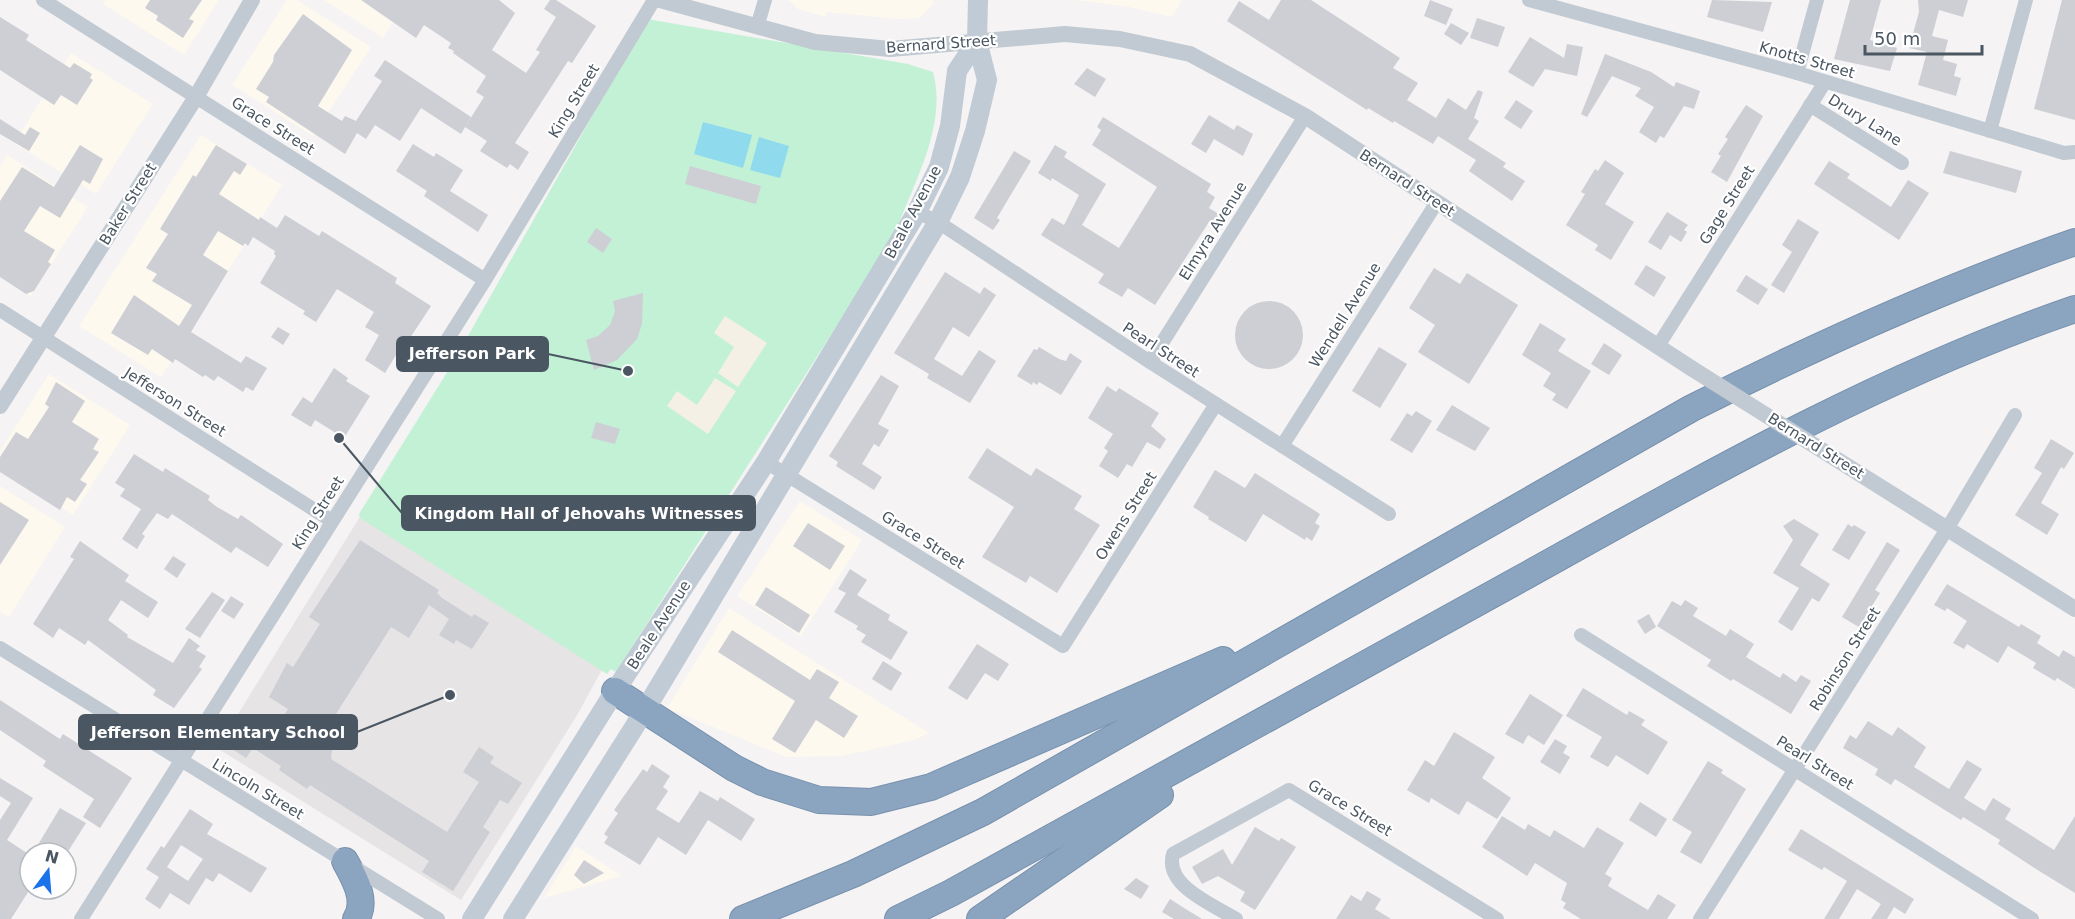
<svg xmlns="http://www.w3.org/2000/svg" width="2075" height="919" font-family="'DejaVu Sans',sans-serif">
<rect width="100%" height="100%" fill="#f5f3f3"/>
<g fill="#fdf9ef">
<polygon points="105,0 219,0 184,55 103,4"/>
<polygon points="287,0 297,0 371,47 313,136 232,85"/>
<polygon points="324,0 407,0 383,38"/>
<polygon points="788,0 933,0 934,3 920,18 897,19 827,12 825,17 798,9"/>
<polygon points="1076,0 1182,0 1172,17 1129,7"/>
<polygon points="71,53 153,104 96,194 14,143"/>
<polygon points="201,135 282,185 161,377 79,326"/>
<polygon points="7,155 88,207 31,296 0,276 0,166"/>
<polygon points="49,374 130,425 73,515 0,469 0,451"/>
<polygon points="0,486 65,527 9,617 0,612"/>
<polygon points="800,501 862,540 801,636 737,596"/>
<polygon points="729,608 929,733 915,740 841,756 786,757 667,708"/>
<polygon points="576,846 622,876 544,898"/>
</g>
<polygon fill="#e6e4e5" points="361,515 604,666 576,717 461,900 217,748"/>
<path fill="#c3f1d5" d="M647 19 908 64 933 72C948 126 912 186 894 236L616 672 611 669 607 674 360 518 359 514 451 366Z"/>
<g fill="#f5f0e5">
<polygon points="725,316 767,343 738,387 718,373 734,347 714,333"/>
<polygon points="715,378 736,391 708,434 667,406 677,391 697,405"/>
</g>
<g fill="#90daee">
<polygon points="703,122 752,135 743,168 694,154"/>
<polygon points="759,137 789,146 780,178 750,170"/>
</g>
<g fill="#cdcfd5" fill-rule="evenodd">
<polygon points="150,0 202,0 189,19 194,21 183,38 156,20 158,16 145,8"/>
<polygon points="361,0 499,0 515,13 492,50 526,73 540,52 536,50 556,17 544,9 550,0 556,0 596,26 572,63 568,61 515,143 529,152 518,170 510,164 507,168 480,151 487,141 465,127 484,97 476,92 486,76 453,53 454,51 448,48 451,43 424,25 416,38"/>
<polygon points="1281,0 1311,0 1400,58 1393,68 1418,83 1407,100 1436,118 1448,98 1466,110 1478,90 1483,92 1474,118 1479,121 1468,139 1506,163 1503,167 1525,181 1512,201 1469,171 1476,160 1438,136 1433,144 1394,121 1393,123 1368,108 1367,110 1227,21 1239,1 1269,20"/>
<polygon points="1430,0 1453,9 1446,25 1424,16"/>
<polygon points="1712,0 1772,2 1763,32 1707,17"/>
<polygon points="1850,0 1881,0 1870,40 1897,48 1890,71 1834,59"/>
<polygon points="1918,0 1968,0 1963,17 1939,10 1932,36 1948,40 1943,60 1957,64 1954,76 1961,78 1956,96 1918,85 1927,52 1909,48 1919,12"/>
<polygon points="2062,0 2075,0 2075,120 2034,109"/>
<polygon points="303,14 352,50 318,106 342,121 345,116 356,121 382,81 374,76 385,60 471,117 461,134 421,108 400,141 375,125 366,139 357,133 345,154 266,102 269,97 256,89 273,62 274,55"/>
<polygon points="0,17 29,35 26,40 70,68 74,63 92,74 90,78 93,80 77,105 61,95 54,105 0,70"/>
<polygon points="1477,18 1505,27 1498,47 1470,38"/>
<polygon points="1451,23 1469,33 1461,45 1444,34"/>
<polygon points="1530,37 1564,58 1567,44 1583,47 1577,76 1545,69 1533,87 1508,72"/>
<polygon points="1605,54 1651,72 1674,87 1676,82 1700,91 1694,109 1684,106 1664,138 1660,136 1656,143 1639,132 1654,107 1635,96 1641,88 1612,76 1587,117 1581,114"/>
<polygon points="1087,68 1106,79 1095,97 1074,84"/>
<polygon points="1516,100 1533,111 1521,129 1504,118"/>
<polygon points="1746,105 1763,116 1727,182 1711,172 1721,156 1718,154 1728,139 1725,137"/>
<polygon points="1209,115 1234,130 1237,125 1253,134 1243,156 1214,139 1206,153 1191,144"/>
<polygon points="1103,117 1211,184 1207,192 1215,197 1209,208 1222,216 1215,227 1209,222 1155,305 1128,288 1122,297 1098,283 1104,274 1041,235 1052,218 1064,225 1079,195 1052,178 1051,181 1038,173 1055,145 1067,152 1064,157 1106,184 1082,225 1119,248 1157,187 1092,145 1101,130 1097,127"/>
<polygon points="0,119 25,135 30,127 40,133 29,151 0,134"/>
<polygon points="413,144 434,157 436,153 463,170 450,191 488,215 478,232 424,196 427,191 396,171"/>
<polygon points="80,145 103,159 90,184 83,180 60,218 40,206 24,231 55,250 48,262 51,264 34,291 26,294 0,277 0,201 22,167 54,187"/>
<polygon points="216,145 247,164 240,175 234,171 219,194 259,220 260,217 277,228 285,215 319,236 322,231 397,278 395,283 431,306 410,338 414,340 403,358 396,355 385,373 365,360 379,335 365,327 374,312 337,289 316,322 303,314 305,311 260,283 276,256 274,254 275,251 253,237 248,246 245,243 243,246 218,231 203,255 228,271 191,332 241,363 246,356 267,368 253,391 246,387 243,392 218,376 214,381 205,375 203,377 175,359 173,363 152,349 148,355 111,333 134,295 179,326 192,305 152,281 157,274 146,268 168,234 160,229 193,175 196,177"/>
<polygon points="1014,151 1031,161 997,218 1000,220 993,230 974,218"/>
<polygon points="1950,151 2022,171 2016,193 1943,173"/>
<polygon points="1605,160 1624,173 1605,204 1634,222 1611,260 1595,250 1598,245 1566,225 1585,194 1581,192 1595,169 1598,171"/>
<polygon points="1829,161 1850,174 1847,178 1891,207 1908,180 1929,193 1899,240 1814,184"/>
<polygon points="690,166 761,186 756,204 685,184"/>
<polygon points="1667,212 1688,225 1684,230 1687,232 1681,242 1670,235 1661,250 1648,242"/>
<polygon points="1798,219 1819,232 1784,293 1771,285 1792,252 1782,245"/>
<polygon points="596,228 612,239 603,253 587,242"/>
<polygon points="1646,265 1666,277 1654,297 1634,284"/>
<polygon points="1434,268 1460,284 1467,273 1518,305 1469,384 1418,352 1435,325 1409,308"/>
<polygon points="945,272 980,294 984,287 996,295 969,337 953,327 934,359 962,376 979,350 996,361 970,403 927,378 929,374 894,353"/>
<polygon points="1746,275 1768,289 1758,305 1736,291"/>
<polygon points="643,293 642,324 637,339 617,360 594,370 586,340 598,336 610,325 615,311 613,301"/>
<circle cx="1269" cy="335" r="34"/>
<polygon points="1540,323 1566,339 1558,351 1591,371 1567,409 1552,400 1556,394 1543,386 1551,373 1522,355"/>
<polygon points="278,327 290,334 283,345 271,337"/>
<polygon points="1604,343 1622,355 1609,375 1591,364"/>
<polygon points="1039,347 1059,359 1066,361 1070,353 1082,361 1061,395 1039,382 1037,385 1033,382 1032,385 1017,376 1034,349 1037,350"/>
<polygon points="1379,347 1407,364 1380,408 1352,391"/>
<polygon points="334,368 348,378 346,381 370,396 344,438 315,420 311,427 291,415 303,397 312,403"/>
<polygon points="881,375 899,386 878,424 889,430 879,447 874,444 862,464 882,477 874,490 836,466 838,462 829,456"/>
<polygon points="56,382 85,401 72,422 99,439 93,449 99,452 80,480 87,484 75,502 67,497 60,510 0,472 0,457 16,432 28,439 49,407 45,404"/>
<polygon points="1107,386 1116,392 1119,388 1159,413 1151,426 1166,439 1160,449 1147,442 1132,467 1127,464 1118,478 1099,466 1108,451 1104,448 1113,434 1088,418"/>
<polygon points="1452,405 1490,428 1475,451 1436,430"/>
<polygon points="1416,411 1432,421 1412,453 1390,440 1407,413 1412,416"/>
<polygon points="596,422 620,429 615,444 591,438"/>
<polygon points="2051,439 2074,453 2064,469 2061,467 2041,503 2059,514 2047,535 2015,515 2042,473 2034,468"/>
<polygon points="987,448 1031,476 1036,468 1082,496 1074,509 1100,525 1057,593 1030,576 1026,583 982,557 1014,507 968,478"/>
<polygon points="134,454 163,472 165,468 210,496 208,500 217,507 238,519 241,515 283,544 268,567 236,547 231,553 172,514 168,519 157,513 142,534 145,536 137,549 122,539 141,509 120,496 125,489 115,483"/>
<polygon points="1215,470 1245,488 1255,473 1320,514 1315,523 1320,526 1312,541 1306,537 1305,540 1263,514 1246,542 1208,519 1209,517 1193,507"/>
<polygon points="0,502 29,520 0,565"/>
<polygon points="1794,519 1819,534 1800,565 1830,584 1819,602 1812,598 1792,631 1778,622 1799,588 1773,573 1793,540 1783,526"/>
<polygon points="808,523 845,546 830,570 793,546"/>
<polygon points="1848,524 1852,527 1854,525 1866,532 1849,560 1832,550"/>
<polygon points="360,540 439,590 437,593 442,598 472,617 474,614 489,623 472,649 456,640 454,644 439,635 449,619 429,605 409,638 391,627 329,725 334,728 331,759 447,832 479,782 463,772 479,747 494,757 490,763 522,783 508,804 500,800 483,827 490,832 453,891 422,872 429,861 310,785 307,789 279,770 281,766 253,748 246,758 226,745 243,718 268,734 271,730 274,732 288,709 269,697 287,663 293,667 320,624 309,617"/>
<polygon points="80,541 129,575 125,581 158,602 148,618 121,600 108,620 128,635 127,637 173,663 189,638 200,646 196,650 206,656 199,667 202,669 174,708 153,695 156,690 88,640 85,645 59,628 53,638 33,624 74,559 70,557"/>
<polygon points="1887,542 1900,550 1875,590 1880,593 1859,627 1842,617"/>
<polygon points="173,556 186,564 177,578 164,569"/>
<polygon points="850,569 867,580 857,595 890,615 888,620 908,632 891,660 861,642 866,635 856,629 858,626 834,612 846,593 838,589"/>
<polygon points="1947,584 2019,627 2021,624 2041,636 2037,643 2059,657 2063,650 2075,657 2075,689 2057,678 2055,681 2033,668 2036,663 2008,646 1998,663 1967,644 1964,649 1953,643 1967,621 1947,608 1945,611 1934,605"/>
<polygon points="766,587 810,615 799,633 755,605"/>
<polygon points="212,592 225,600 200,638 185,629"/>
<polygon points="231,596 244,604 234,619 221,611"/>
<polygon points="1685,600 1698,608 1693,616 1726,636 1730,629 1754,644 1746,657 1780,678 1783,673 1796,682 1801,675 1811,681 1791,714 1733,679 1731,681 1707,666 1711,660 1657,626 1672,601 1681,606"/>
<polygon points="1649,614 1656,627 1645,634 1637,621"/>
<polygon points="732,630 810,680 817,669 839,682 829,698 858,716 844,738 816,720 795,753 772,739 795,701 718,652"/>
<polygon points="977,644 1009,664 998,681 985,673 967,700 948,688"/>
<polygon points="883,661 902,673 891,691 872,679"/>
<polygon points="1583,688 1627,715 1629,711 1645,720 1641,725 1668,742 1648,775 1616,755 1608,767 1590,757 1602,737 1566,716"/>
<polygon points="1530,694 1563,715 1544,745 1528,735 1523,744 1505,734"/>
<polygon points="0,700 60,739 63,734 132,778 100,828 83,817 94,799 43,766 46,761 0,730"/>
<polygon points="1868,721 1892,736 1898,727 1926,747 1914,767 1949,789 1967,760 1982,769 1964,798 1985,811 1993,798 2011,809 2005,819 2054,850 2075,816 2075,893 2036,869 1998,844 2000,840 1963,817 1961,820 1895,779 1891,785 1875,775 1878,769 1843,748 1850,735 1856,739"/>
<polygon points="1454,732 1495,757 1482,778 1511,798 1497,819 1467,801 1459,815 1431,798 1429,803 1407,790 1425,760 1434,766"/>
<polygon points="1555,739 1567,746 1563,753 1570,757 1560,774 1540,762"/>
<polygon points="1708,761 1723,770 1721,773 1746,789 1701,864 1680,852 1692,832 1672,820"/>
<polygon points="652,764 670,776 663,787 668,791 656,809 679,823 700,791 718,801 720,797 755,819 741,841 708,820 686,855 658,837 640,865 604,843 608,837 604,834 618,813 614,810 643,769 647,772"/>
<polygon points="0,778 33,798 7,840 30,855 30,889 11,919 0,919 0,820 11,803 0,796"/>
<polygon points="1640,802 1667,819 1656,837 1629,820"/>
<polygon points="60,808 86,823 67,853 33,853"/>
<path d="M190 809 213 824 207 834 267 868 251 893 219 873 213 882 206 878 189 905 170 893 160 909 145 899 159 877 146 869 161 846 164 848ZM181 845 203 859 188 881 167 867Z"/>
<polygon points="1502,816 1525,830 1528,824 1550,837 1554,830 1584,848 1597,827 1624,843 1605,874 1612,878 1608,886 1648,910 1658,894 1676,905 1667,919 1581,919 1563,908 1566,903 1561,900 1567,883 1535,863 1527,876 1482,847"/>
<polygon points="1255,827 1279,841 1281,838 1296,847 1255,910 1240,901 1245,892 1218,876 1202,884 1192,867 1223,849 1232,865"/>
<polygon points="1801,829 1914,899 1905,914 1894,907 1887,919 1871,919 1881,904 1857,889 1839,919 1824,919 1847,881 1824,867 1822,870 1788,850"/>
<polygon points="584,860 604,873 584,884 574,875"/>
<polygon points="1136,878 1149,886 1141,899 1124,889"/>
<polygon points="1367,891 1381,899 1375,909 1391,919 1336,919 1351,895 1361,901"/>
<polygon points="1170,899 1184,908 1202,919 1174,919 1162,912"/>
</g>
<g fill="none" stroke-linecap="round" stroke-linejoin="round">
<g stroke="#7690ad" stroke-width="28">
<g id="motorway">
<polyline points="615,691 734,768 762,782 819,800 871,802 931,787 1223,660"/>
<path d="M345 861C354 877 368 901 356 919"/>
<path d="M743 919 853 874 983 812 1692 408C1817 345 1943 288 2075 242"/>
<path d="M898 919 951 893C1141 789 1331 685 1520 579 1700 479 1879 376 2075 309"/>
<polyline points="980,919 1160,795"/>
</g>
</g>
<g stroke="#c1cad2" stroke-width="14">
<polyline points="43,0 485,280"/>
<polyline points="1529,0 1797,73 2064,153 2075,152"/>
<polyline points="757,27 765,0"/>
<polyline points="1797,73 1817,0"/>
<polyline points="1810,105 1902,163"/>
<polyline points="1990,131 2026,0"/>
<polyline points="917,212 938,222 1150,362 1389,514"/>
<polyline points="0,310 332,521"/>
<polyline points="1658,346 1825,82"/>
<polyline points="1150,362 1305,116"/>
<polyline points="1282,446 1437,202"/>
<polyline points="766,462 1063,646 1216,404"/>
<polyline points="1581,635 2032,919"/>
<polyline points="0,648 438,919"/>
<polyline points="81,919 485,280 654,0"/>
<path d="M1236 919C1214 905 1164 886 1173 854L1289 790 1497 919"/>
<polyline points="1700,919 1947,529 2015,415"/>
</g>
<g stroke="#c1cad2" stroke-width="16">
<polyline points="660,0 815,42 890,49 1065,34 1120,39 1190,54 1305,116 1691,368"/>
<polyline points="0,406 196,97 252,0"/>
<polyline points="1836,459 2075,609"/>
</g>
<g stroke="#c1cbd6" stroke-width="20">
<polyline points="472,919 615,691 766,462 917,212 939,167 950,126 957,71 977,41"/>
<polyline points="513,919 645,710 938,222 960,177 975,131 987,80 977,41 978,0"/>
</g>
<use href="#motorway" stroke="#8ba5c1" stroke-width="26"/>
<polyline stroke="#c1cad2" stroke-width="16" points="1691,368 1836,459"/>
</g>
<g text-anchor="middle" stroke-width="4.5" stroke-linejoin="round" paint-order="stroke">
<g font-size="15" fill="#4a5661" stroke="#fff">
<text transform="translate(941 44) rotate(-4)" y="5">Bernard Street</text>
<text transform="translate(1807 60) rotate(16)" y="5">Knotts Street</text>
<text transform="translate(574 101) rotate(-59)" y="5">King Street</text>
<text transform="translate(1865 120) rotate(32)" y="5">Drury Lane</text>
<text transform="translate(273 126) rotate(32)" y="5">Grace Street</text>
<text transform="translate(1407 183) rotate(33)" y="5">Bernard Street</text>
<text transform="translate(128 204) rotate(-58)" y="5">Baker Street</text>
<text transform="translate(1727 205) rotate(-58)" y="5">Gage Street</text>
<text transform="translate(913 212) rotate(-62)" y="5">Beale Avenue</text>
<text transform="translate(1213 231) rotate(-58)" y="5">Elmyra Avenue</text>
<text transform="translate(1345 315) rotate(-58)" y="5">Wendell Avenue</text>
<text transform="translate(1161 350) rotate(33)" y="5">Pearl Street</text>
<text transform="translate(175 402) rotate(32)" y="5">Jefferson Street</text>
<text transform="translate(1816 446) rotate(32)" y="5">Bernard Street</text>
<text transform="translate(318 513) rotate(-58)" y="5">King Street</text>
<text transform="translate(1126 516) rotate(-58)" y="5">Owens Street</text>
<text transform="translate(923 540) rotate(32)" y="5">Grace Street</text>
<text transform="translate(659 625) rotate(-57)" y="5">Beale Avenue</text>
<text transform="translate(1845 659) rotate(-58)" y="5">Robinson Street</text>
<text transform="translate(1815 763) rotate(32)" y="5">Pearl Street</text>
<text transform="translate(258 789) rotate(31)" y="5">Lincoln Street</text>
<text transform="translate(1350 808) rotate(31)" y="5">Grace Street</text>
</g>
</g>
<path fill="none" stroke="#4a5661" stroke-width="2" d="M628 371L548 354M339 438L402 513M450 695L357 732"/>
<g fill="#4a5661" stroke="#fff" stroke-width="2">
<circle cx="628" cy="371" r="6"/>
<circle cx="339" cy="438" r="6"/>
<circle cx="450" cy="695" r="6"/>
</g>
<g fill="#4a5661" stroke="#4a5661" stroke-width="2">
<rect x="397" y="337" width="151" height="34" rx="6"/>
<rect x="402" y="496" width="353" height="34" rx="6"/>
<rect x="79" y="715" width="278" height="34" rx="6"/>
</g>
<g font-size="16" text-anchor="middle" font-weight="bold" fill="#fff">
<text x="472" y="359">Jefferson Park</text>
<text x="579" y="519">Kingdom Hall of Jehovahs Witnesses</text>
<text x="218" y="738">Jefferson Elementary School</text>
</g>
<g transform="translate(48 871) rotate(16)"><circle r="28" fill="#ffffff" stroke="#b7bbc0" stroke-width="1.5"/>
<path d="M0-4.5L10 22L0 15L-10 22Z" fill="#1a73e8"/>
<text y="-9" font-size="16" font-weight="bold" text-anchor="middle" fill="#4a5661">N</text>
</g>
<path d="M1865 45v9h117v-9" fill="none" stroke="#4a5661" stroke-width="3"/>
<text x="1874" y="45" font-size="18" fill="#4a5661" stroke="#ffffff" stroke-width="4.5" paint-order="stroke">50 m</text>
</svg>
